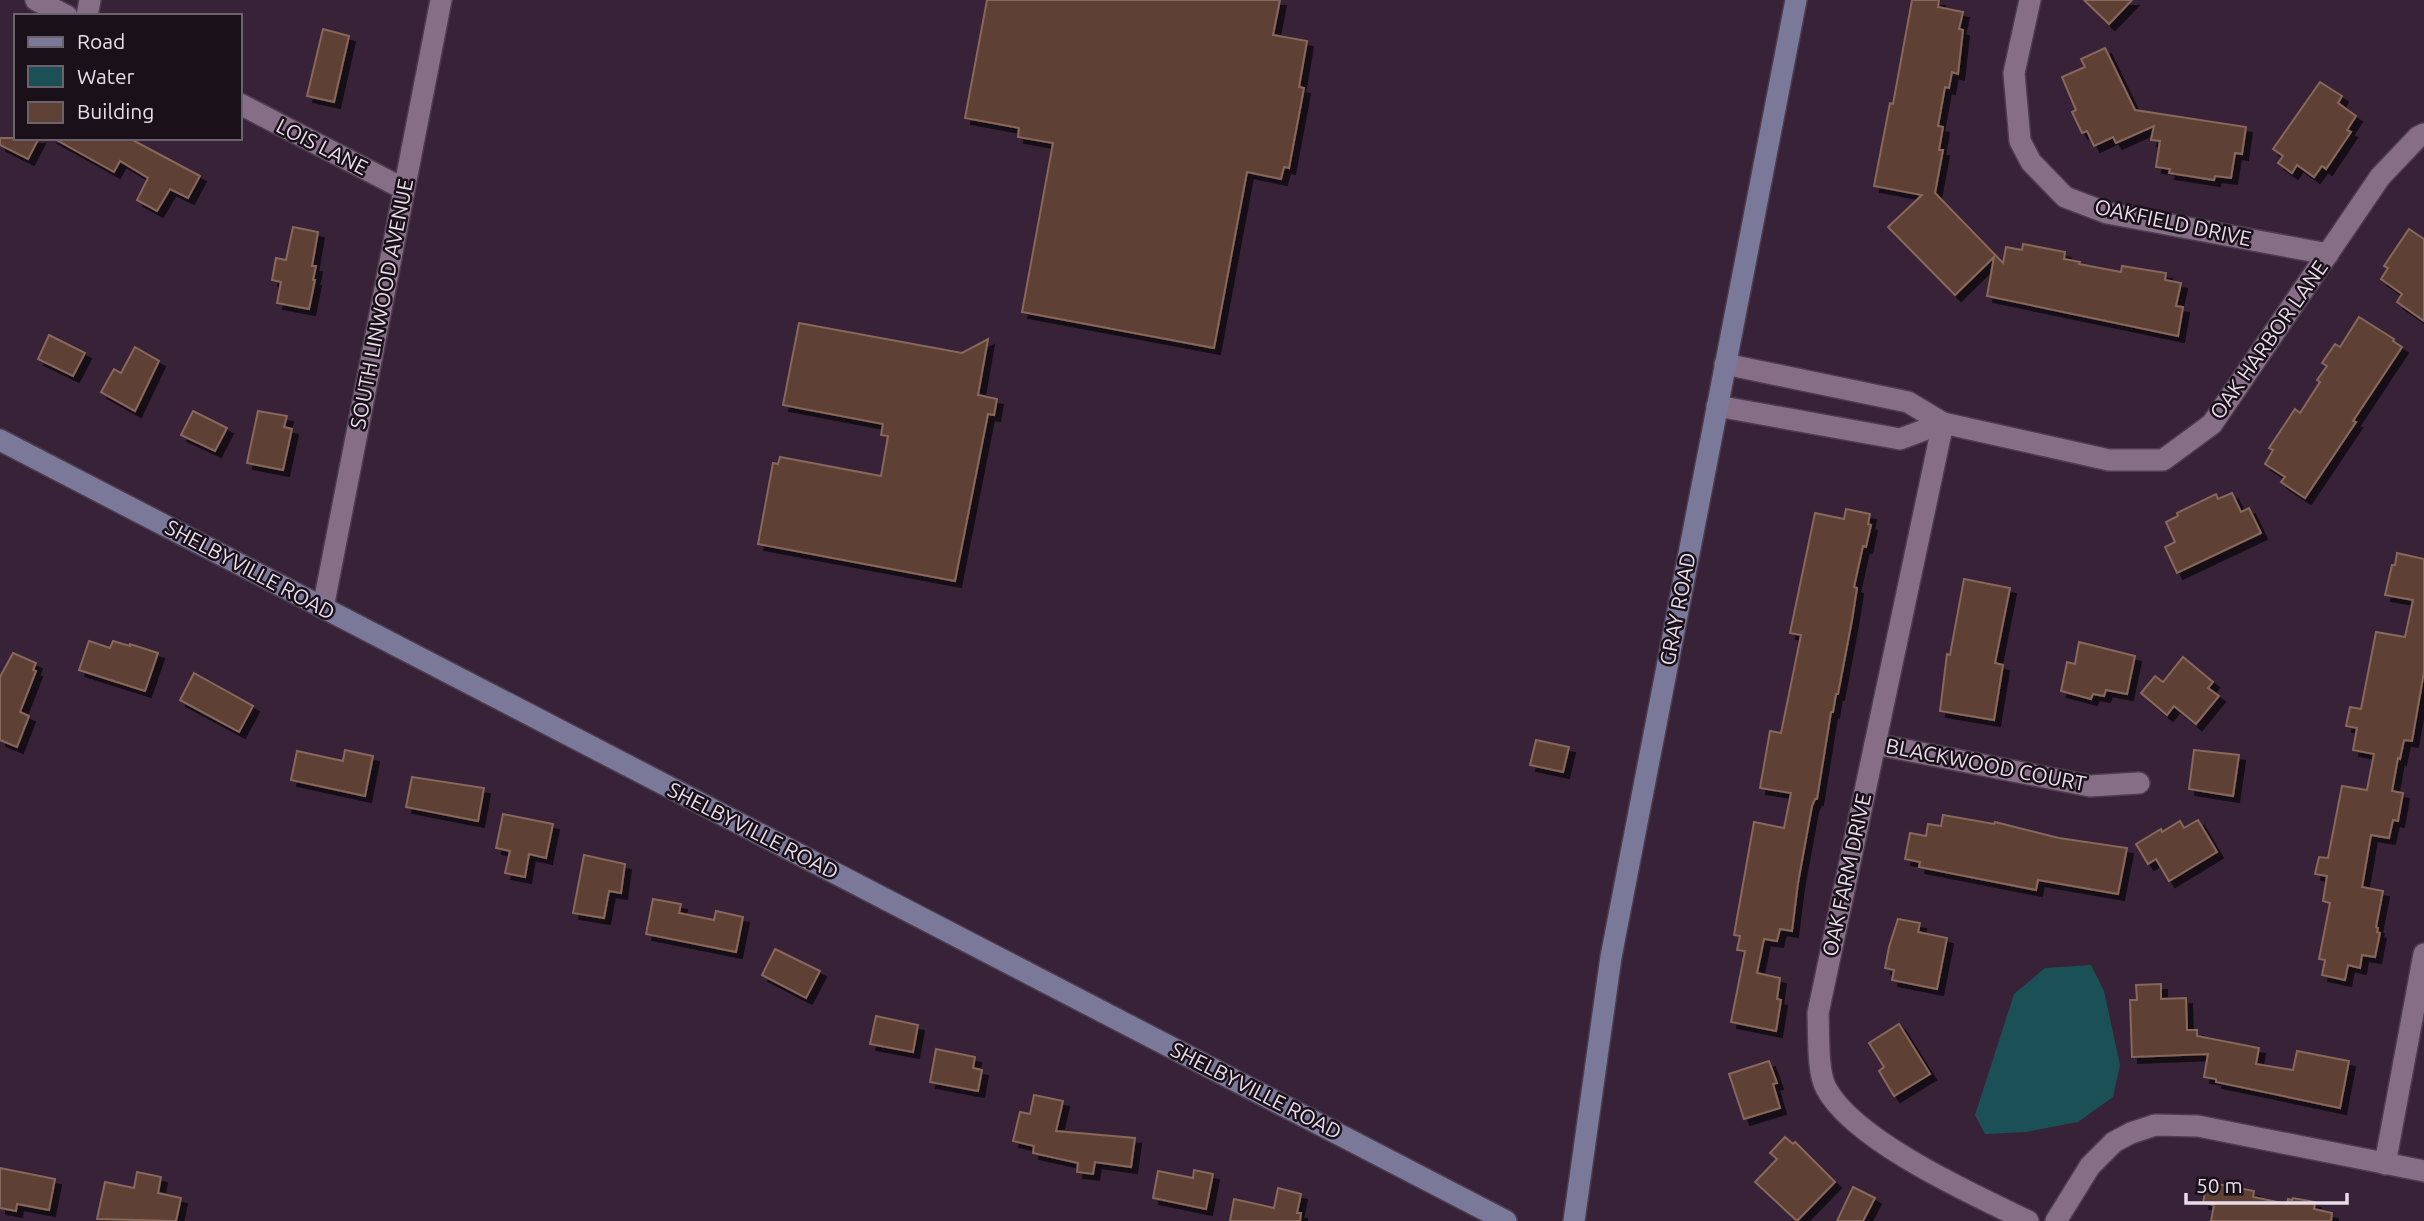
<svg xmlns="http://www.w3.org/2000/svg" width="2424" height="1221" font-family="Ubuntu,sans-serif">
<defs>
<filter id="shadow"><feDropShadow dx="6" dy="6" stdDeviation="0" flood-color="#0009"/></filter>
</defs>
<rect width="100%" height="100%" fill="#372238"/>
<polygon fill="#1b5057" points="2091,965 2104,991 2120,1065 2113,1097 2078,1122 2026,1132 1985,1134 1975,1115 2014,994 2045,968"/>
<g fill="#5f4135" stroke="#87675a" stroke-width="2" filter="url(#shadow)">
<polygon points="987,0 1280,0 1273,35 1307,41 1299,87 1304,88 1289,168 1284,167 1281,179 1247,172 1214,348 1022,312 1053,143 1018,137 1019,128 965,118"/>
<polygon points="1912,0 1939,0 1938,7 1963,12 1959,29 1963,30 1958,74 1952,72 1949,88 1945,87 1938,126 1943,127 1939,150 1943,150 1935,193 2003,263 2006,247 2022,250 2023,244 2065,252 2064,259 2080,262 2079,264 2121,272 2122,266 2166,273 2165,280 2181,283 2176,306 2183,307 2178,336 1987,296 1994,257 1955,295 1888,227 1922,195 1874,186 1890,103 1893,104"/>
<polygon points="2084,0 2132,0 2109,24"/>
<polygon points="323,29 349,36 334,102 307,96"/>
<polygon points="2105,48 2135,110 2246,127 2242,154 2235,153 2231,178 2215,176 2214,180 2169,173 2170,169 2156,167 2160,141 2151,140 2154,126 2116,143 2113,137 2094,146 2087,131 2082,133 2072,112 2076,110 2062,77 2085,67 2081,59"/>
<polygon points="2320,82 2342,96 2338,103 2356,116 2347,130 2351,132 2326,169 2322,166 2314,177 2297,165 2292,173 2278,163 2283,156 2273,149"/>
<polygon points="0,138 39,138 28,159 0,145"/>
<polygon points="53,138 129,138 200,176 188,198 170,189 157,211 137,200 148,178 120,161 114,172"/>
<polygon points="293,227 318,232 312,266 316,266 313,280 315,280 309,309 277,303 281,282 272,280 276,258 286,260"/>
<polygon points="2409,229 2424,239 2424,321 2397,302 2402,294 2381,279 2388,268 2384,266"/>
<polygon points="2359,317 2394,339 2393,341 2402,347 2353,421 2356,422 2305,498 2281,482 2285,477 2265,464 2273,450 2269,448 2295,409 2300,413 2320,382 2317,380 2327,366 2322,363 2335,344 2340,347"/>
<polygon points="799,323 962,353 988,339 978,395 997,399 994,415 988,414 955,581 758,544 773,463 778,464 780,457 881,476 888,436 881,435 883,424 783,405"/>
<polygon points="49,335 85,353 73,376 38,359"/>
<polygon points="135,347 159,361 135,411 101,392 114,369 121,373"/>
<polygon points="193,411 227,428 215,451 181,435"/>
<polygon points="258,411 287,416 284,427 292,429 283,470 247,463"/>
<polygon points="2232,493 2241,512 2249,508 2261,533 2177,573 2165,547 2175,542 2166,522 2178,516 2177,513 2216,494 2218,499"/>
<polygon points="1846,509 1870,514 1868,524 1871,525 1866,547 1863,546 1854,587 1857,588 1852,620 1838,694 1836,694 1833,712 1831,712 1817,799 1815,799 1812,806 1798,883 1792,931 1780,929 1777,941 1764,939 1757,973 1780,978 1777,999 1781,1000 1776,1031 1731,1022 1745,951 1737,950 1740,936 1734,935 1754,822 1784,828 1791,793 1760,788 1770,731 1781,733 1801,635 1790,633 1815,513 1844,519"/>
<polygon points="2397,553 2424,559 2424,672 2412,741 2404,740 2400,759 2398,758 2392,791 2403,793 2398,821 2393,820 2389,838 2371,835 2362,887 2383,891 2376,927 2378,928 2377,932 2380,933 2375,957 2362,955 2360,968 2348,965 2345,980 2322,975 2325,960 2319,959 2330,903 2323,901 2327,876 2315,874 2319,857 2328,858 2342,786 2367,790 2374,754 2353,750 2357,728 2346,726 2350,707 2361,709 2376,632 2405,637 2413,600 2385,595 2392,565 2395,565"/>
<polygon points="1964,579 2010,588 1995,663 2003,665 1994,720 1940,711 1947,654 1950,655"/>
<polygon points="89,641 110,648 113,641 130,646 130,644 158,653 145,691 79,670"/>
<polygon points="2079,642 2135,656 2127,694 2106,690 2104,696 2093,694 2091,699 2061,691 2067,662 2075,664"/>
<polygon points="13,653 36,663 33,670 36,671 20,712 29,716 17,747 0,740 0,677"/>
<polygon points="2183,657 2213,682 2208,688 2219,696 2196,724 2174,706 2167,715 2141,693 2155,676 2163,682"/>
<polygon points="194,673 253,706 239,732 180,700"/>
<polygon points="1536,740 1569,747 1563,772 1530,765"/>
<polygon points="345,750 373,756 365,796 291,780 297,751 343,761"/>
<polygon points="2194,750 2239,755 2233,796 2189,789"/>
<polygon points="412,777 484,788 478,821 406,807"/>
<polygon points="503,814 553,824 546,858 529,854 525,877 505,873 510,851 496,848"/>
<polygon points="1943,815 1994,824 1995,822 2059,838 2127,848 2118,894 2038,880 2036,890 1919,867 1920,862 1905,859 1910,833 1926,836 1928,824 1941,826"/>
<polygon points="2198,820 2217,852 2169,881 2156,859 2148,864 2136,844 2161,829 2162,832 2180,821 2184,828"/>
<polygon points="584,855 625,864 621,893 609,891 604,918 573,913"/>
<polygon points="653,899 681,904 679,913 714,920 716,911 743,917 736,952 646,934"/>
<polygon points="1898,919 1920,923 1918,932 1947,938 1937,989 1892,980 1894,970 1885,968 1889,947"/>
<polygon points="775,949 820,971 806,998 762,975"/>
<polygon points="2161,984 2161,999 2186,998 2187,1030 2197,1030 2197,1036 2259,1048 2256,1064 2293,1070 2297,1051 2349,1061 2340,1108 2216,1082 2216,1079 2204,1077 2208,1054 2132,1057 2130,1000 2137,1000 2136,985"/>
<polygon points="876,1016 918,1025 913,1052 870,1044"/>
<polygon points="1899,1024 1930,1074 1894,1096 1879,1071 1884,1067 1869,1043"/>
<polygon points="936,1049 975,1057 973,1068 982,1070 978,1091 930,1082"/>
<polygon points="1769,1061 1777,1083 1773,1084 1780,1108 1744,1119 1729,1074"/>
<polygon points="1034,1095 1063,1101 1056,1131 1135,1138 1131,1167 1095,1162 1093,1174 1077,1172 1078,1163 1033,1153 1034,1146 1013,1141 1020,1112 1030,1114"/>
<polygon points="1785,1137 1793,1144 1795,1142 1835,1182 1797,1221 1755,1182 1777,1159 1770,1153"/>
<polygon points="0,1168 55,1179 49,1210 17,1204 16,1211 0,1208"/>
<polygon points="1194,1170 1213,1174 1206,1209 1153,1198 1158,1171 1193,1178"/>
<polygon points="137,1172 161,1177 158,1193 181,1198 176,1221 97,1219 105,1182 134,1188"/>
<polygon points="2207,1182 2254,1191 2253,1197 2287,1204 2288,1199 2292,1200 2293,1198 2315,1202 2314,1209 2332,1213 2331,1221 2211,1221 2214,1205 2203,1203"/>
<polygon points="1853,1187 1875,1198 1863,1221 1837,1221"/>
<polygon points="1278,1188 1301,1194 1297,1213 1301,1213 1300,1221 1230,1221 1234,1199 1274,1208"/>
</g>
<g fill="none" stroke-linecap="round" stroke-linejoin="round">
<g stroke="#4e3d4f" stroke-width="24">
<g id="street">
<polyline points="36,0 67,16"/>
<polyline points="2030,0 2014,73 2020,141 2031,162 2065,197 2107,213 2328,254"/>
<polyline points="87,16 90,0"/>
<polyline points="240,104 404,189"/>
<polyline points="1717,406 1900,439 1943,423 1908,402 1725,364"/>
<polyline points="323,608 441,0"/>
<polyline points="1875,744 2090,786 2139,783"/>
<polyline points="2385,1164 2424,954"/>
<path d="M2028 1221C1974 1195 1854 1141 1826 1088 1817 1071 1819 1033 1818 1013L1943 423 2109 460H2163L2212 424 2380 177 2418 137 2424 134"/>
<polyline points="2056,1221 2090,1166 2114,1142 2131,1133 2155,1125 2198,1126 2424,1171"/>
</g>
</g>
<g stroke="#4e3d4f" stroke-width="24">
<g id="secondary">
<polyline points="0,440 1506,1221"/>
<polyline points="1574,1221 1611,957 1796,0"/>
</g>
</g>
<use href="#street" stroke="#866e87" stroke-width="21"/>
<use href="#secondary" stroke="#7a799a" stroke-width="21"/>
</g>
<g text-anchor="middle" stroke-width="5" stroke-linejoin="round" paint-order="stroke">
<g font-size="21" fill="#e9dce9" stroke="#191019">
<text transform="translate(322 147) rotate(27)" y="7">LOIS LANE</text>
<text transform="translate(2173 223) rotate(12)" y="7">OAKFIELD DRIVE</text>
<text transform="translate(382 304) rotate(-79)" y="7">SOUTH LINWOOD AVENUE</text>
<text transform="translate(2269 340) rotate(-55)" y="7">OAK HARBOR LANE</text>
<text transform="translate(250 570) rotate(28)" y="7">SHELBYVILLE ROAD</text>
<text transform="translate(1678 609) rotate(-79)" y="7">GRAY ROAD</text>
<text transform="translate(1986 765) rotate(11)" y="7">BLACKWOOD COURT</text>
<text transform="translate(753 831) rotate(27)" y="7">SHELBYVILLE ROAD</text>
<text transform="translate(1847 875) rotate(-78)" y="7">OAK FARM DRIVE</text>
<text transform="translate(1256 1091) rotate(27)" y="7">SHELBYVILLE ROAD</text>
</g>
</g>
<rect x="14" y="14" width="228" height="126" fill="#191019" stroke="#6c626c" stroke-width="2"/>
<rect x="28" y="37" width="35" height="10" fill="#7a799a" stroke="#6c626c" stroke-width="2"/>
<text x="77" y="49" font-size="21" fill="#e9dce9">Road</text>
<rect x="28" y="66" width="35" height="21" fill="#1b5057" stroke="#6c626c" stroke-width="2"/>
<text x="77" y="84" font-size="21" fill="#e9dce9">Water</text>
<rect x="28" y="102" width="35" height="21" fill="#5f4135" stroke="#6c626c" stroke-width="2"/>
<text x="77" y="119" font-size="21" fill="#e9dce9">Building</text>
<path d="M2186 1193v10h161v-10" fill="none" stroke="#e9dce9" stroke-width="3.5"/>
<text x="2196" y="1193" font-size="21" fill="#e9dce9" stroke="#191019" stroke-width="5" paint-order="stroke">50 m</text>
</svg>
